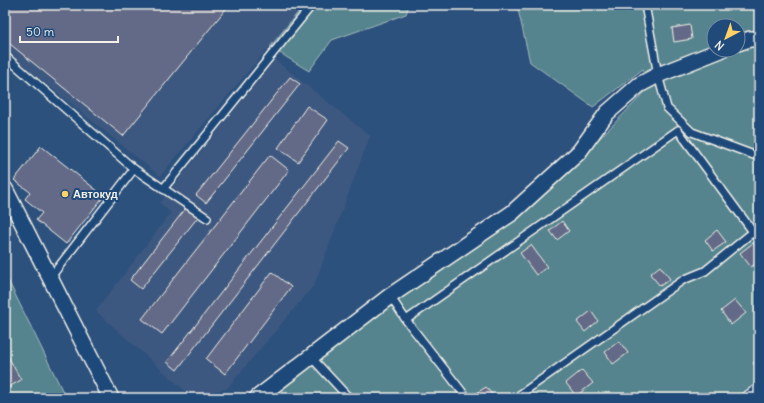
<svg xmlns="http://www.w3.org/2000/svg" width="764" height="403" font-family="Delius,sans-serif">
<rect width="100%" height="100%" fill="#2d517d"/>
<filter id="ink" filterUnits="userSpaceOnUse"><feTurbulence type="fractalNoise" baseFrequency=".025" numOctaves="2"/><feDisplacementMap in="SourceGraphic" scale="8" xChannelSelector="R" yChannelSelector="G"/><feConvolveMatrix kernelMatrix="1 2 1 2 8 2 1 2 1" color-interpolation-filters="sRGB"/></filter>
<g filter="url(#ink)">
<g fill="#3e5980">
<polygon points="5,5 304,5 160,176 5,50"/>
<polygon points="275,60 370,136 314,285 227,388 192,397 96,311 171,213 160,203"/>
</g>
<g fill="#54848e" stroke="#a4babb" fill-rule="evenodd">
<polygon points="304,5 409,5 406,14 332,40 309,71 270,47"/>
<path d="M517 5H759V398H269L396 301 536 203 651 86 643 69 593 107 530 62ZM714 26H738V50H714Z"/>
<polygon points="5,274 66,398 5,398"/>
</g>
<g fill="#646b87" stroke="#f4f1e8">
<polygon points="5,5 229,5 123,136 5,40"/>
<polygon points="690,25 692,39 674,42 672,28"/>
<polygon points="290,77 300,84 206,203 196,195"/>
<polygon points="307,106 328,120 298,162 278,148"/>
<polygon points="339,141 349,148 177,370 167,362"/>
<polygon points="41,146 104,196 66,244 36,220 42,213 25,199 30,192 14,180"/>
<polygon points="270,155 289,170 162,334 142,319"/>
<polygon points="186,208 198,217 141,289 130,280"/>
<polygon points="562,221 569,231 557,240 550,231"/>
<polygon points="717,230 726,242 713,251 705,240"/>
<polygon points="753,243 759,252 759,261 751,267 740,253"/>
<polygon points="531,245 547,267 536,275 520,253"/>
<polygon points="660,266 670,279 660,286 650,274"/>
<polygon points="272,272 291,287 225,374 206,359"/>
<polygon points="735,300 746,313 731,325 721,311"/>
<polygon points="591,311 598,321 585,332 577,322"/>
<polygon points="619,341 628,353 613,364 605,352"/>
<polygon points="5,351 21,380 5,389"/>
<polygon points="759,359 759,371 753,363"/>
<polygon points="582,370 593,383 576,396 566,383"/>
<polygon points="486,387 494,397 493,398 482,398 478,392"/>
<polygon points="297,394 302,398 293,398"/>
</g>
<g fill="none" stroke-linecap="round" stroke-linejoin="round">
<g stroke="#f4f1e8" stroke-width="10">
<g id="lane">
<polyline points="645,5 658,75 667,108 692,132 759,157"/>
<polyline points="5,56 134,169"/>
<polyline points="163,189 312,5"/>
<polyline points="50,278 134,169 207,218"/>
<polyline points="390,296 406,320 467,398"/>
<polyline points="406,320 678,130 759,240"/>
<polyline points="311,357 349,398"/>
<polyline points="515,398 683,280 705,271 753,232"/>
<polyline points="743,398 759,387"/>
</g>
</g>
<g stroke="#f4f1e8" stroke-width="18">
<g id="street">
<polyline points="738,43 750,39 759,39"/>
<polyline points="5,189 111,398"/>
<polyline points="257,398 390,296 512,213 579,152 607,113 639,85 658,75 721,50"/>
</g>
</g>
<use href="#lane" stroke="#1f4a7a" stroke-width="7"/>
<use href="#street" stroke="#1f4a7a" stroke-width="15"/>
</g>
</g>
<circle fill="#ffd166" stroke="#1f4a7a" stroke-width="1.5" cx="65" cy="194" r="4"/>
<g text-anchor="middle" stroke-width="4" stroke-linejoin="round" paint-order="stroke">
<g font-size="11" font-weight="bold" fill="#f4f1e8" stroke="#1f4a7a" text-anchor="start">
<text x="73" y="198">Автокуд</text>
</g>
</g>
<rect width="764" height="403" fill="none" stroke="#1f4a7a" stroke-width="20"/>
<rect x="10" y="10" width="744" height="383" fill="none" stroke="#f4f1e8" stroke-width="1.5" filter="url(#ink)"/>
<g transform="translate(726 38) rotate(221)"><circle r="19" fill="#1f4a7a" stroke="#748da6"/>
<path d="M0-3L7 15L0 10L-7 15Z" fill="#ffd166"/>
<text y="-6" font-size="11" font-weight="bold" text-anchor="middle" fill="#f4f1e8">N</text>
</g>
<path d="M20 36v6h98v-6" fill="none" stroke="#f4f1e8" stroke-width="2"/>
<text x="26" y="36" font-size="12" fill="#f4f1e8" stroke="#1f4a7a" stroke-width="3" paint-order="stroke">50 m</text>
</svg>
